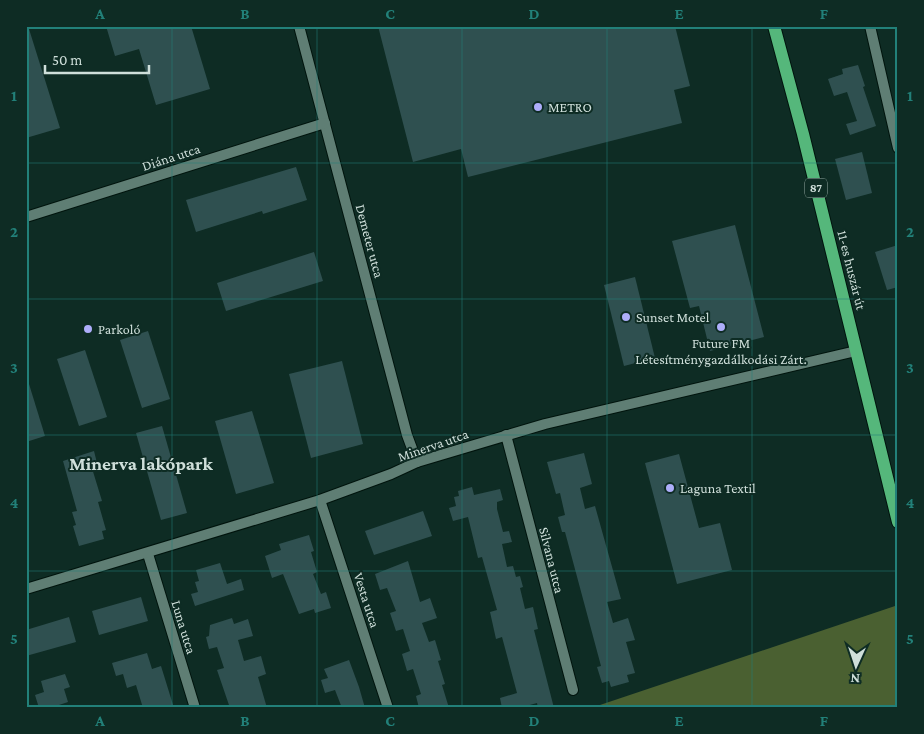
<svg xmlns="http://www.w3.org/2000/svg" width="924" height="734" font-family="'Crimson Pro',serif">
<rect width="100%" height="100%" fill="#0e2c24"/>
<polygon fill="#4a6031" points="898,605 898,708 591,708"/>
<g fill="#2f5050">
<polygon points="106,26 191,26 210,89 156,105 139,49 115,56"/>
<polygon points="378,26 675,26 690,86 674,90 682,123 468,177 461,149 413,162"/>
<polygon points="26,29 29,29 60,128 26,138"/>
<polygon points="858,65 865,86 863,87 876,126 850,135 846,124 857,121 847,92 834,96 828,79 843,74 842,69"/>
<polygon points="862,152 872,193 846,200 835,159"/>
<polygon points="296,167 307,200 263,214 262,211 196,232 186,200"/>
<polygon points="735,225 764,337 710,351 699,306 690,308 672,241"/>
<polygon points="898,245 898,287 887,290 875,252"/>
<polygon points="314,252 323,281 226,311 217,283"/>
<polygon points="635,277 655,358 624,366 604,285"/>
<polygon points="148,331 170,399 142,408 120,340"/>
<polygon points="85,350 107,417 79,426 57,359"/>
<polygon points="342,361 363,444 311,458 289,374"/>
<polygon points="29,384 45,436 26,442 26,385"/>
<polygon points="252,411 274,483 236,494 215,421"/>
<polygon points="162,426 187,513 161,520 136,433"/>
<polygon points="94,451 97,463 91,465 102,501 98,502 106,530 102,531 104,539 79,546 73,526 76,525 72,512 77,511 63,461"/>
<polygon points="584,453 592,484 580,488 585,509 595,506 621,599 607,602 613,623 628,618 635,640 626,642 635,673 627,675 629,682 611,687 609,681 602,683 597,667 601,666 565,532 562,532 558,517 565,515 560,493 556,494 547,462"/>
<polygon points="679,454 699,528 720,523 732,570 677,584 645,463"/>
<polygon points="472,487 474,495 500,489 503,500 497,502 497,509 503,532 509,531 512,542 502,544 507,567 513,566 516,577 520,576 523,587 520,588 525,609 533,607 538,629 534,630 554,708 538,708 537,703 519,708 502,708 500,698 517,693 502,637 496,639 490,612 497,610 482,557 478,558 468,517 453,521 449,508 456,506 454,497 459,496 458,491"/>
<polygon points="423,511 432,536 374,555 365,531"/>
<polygon points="309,535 314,551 311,552 317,572 313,574 321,594 326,592 331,608 315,613 314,609 299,614 283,574 272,578 265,556 281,550 279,544"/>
<polygon points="408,561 420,602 430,598 437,618 422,623 429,642 435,640 441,660 438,661 445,684 442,685 449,708 419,708 416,696 421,694 413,669 407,671 402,654 410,651 403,629 396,631 390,613 396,611 387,588 380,590 375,574"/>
<polygon points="220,563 227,584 241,579 244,590 195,606 191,594 198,592 195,582 199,581 196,570"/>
<polygon points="141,597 148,621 99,635 92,611"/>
<polygon points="69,617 76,642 26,656 26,630"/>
<polygon points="232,618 234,624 248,619 253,636 238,640 244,661 261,656 266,674 258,677 267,708 230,708 217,670 224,668 217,647 209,649 206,637 209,636 210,625"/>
<polygon points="147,653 152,669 161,666 174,708 143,708 136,685 127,688 123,674 116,676 112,663"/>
<polygon points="349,660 359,687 365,708 342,708 335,690 325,693 321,680 328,678 324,669"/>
<polygon points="65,674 70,687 64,689 68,702 50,708 39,708 35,695 44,692 41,681"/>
</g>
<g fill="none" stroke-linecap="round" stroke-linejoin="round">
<g stroke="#00140d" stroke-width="12">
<g id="street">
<polyline points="299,26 407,435 417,462"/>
<polyline points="870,26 898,148"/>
<polyline points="26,217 325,123"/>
<polyline points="506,435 573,690"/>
<polyline points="320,500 388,708"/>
<polyline points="148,554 195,708"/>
<polyline points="26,589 320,500 391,474 417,462 545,424 856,351"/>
</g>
</g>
<g stroke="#00140d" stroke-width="14">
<polyline id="primary" points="774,26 803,134 898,522"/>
</g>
<use href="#street" stroke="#5f7e74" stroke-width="10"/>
<use href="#primary" stroke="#55b77b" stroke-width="12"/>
</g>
<path fill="none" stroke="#228079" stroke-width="1" stroke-opacity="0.55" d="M172 26V708M317 26V708M462 26V708M607 26V708M752 26V708M26 163H898M26 299H898M26 435H898M26 571H898"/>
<g fill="#aeaefa" stroke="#0e2c24" stroke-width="2">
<circle cx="538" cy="107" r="5"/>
<circle cx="626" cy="317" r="5"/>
<circle cx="721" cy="327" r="5"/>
<circle cx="88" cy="329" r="5"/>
<circle cx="670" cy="488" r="5"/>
</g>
<g text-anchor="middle" stroke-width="4" stroke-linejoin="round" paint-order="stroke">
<rect fill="#0e2c24" stroke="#95a9a3" stroke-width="1" x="805" y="178.5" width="22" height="19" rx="4"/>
<g font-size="12" font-weight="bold" fill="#cfdfda">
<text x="816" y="192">87</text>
</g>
<g font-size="14" fill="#cfdfda" stroke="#0e2c24" text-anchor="start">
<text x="548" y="112">METRO</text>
<text x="636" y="322">Sunset Motel</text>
<text x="98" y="334">Parkoló</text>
<text x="721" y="348" text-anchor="middle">Future FM<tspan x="721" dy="16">Létesítménygazdálkodási Zárt.</tspan></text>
<text x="680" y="493">Laguna Textil</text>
</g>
<g font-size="14" fill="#cfdfda" stroke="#0e2c24">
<text transform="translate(171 157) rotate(-18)" y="5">Diána utca</text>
<text transform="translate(370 241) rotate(75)" y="5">Demeter utca</text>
<text transform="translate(852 270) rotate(76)" y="5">11-es huszár út</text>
<text transform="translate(433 445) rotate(-19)" y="5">Minerva utca</text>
<text transform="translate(552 560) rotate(76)" y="5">Silvana utca</text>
<text transform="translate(367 600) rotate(72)" y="5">Vesta utca</text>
<text transform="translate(184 627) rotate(73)" y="5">Luna utca</text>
</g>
<g font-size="19" font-weight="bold" fill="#cfdfda" stroke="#0e2c24">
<text x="141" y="470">Minerva lakópark</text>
</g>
</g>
<rect width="924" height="734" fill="none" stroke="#0e2c24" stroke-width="55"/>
<g transform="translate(856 666) rotate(183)" stroke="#0e2c24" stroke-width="4" paint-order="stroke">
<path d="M0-4L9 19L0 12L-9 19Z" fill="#cfdfda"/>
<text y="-8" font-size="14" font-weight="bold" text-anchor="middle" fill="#cfdfda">N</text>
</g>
<path d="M45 65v8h104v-8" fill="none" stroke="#cfdfda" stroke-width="2.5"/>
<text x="52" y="65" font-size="15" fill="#cfdfda" stroke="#0e2c24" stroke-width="4" paint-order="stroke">50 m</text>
<rect x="28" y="28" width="868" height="678" fill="none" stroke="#228079" stroke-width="2"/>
<g font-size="16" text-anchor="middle" font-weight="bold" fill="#228079">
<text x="100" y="19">A</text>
<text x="245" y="19">B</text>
<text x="390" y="19">C</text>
<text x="534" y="19">D</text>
<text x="679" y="19">E</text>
<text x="824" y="19">F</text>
<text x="14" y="101">1</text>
<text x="910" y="101">1</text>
<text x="14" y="237">2</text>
<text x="910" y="237">2</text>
<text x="14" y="373">3</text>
<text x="910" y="373">3</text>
<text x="14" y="508">4</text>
<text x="910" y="508">4</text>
<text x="14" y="644">5</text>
<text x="910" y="644">5</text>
<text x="100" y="726">A</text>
<text x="245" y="726">B</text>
<text x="390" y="726">C</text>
<text x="534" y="726">D</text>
<text x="679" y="726">E</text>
<text x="824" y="726">F</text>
</g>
</svg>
